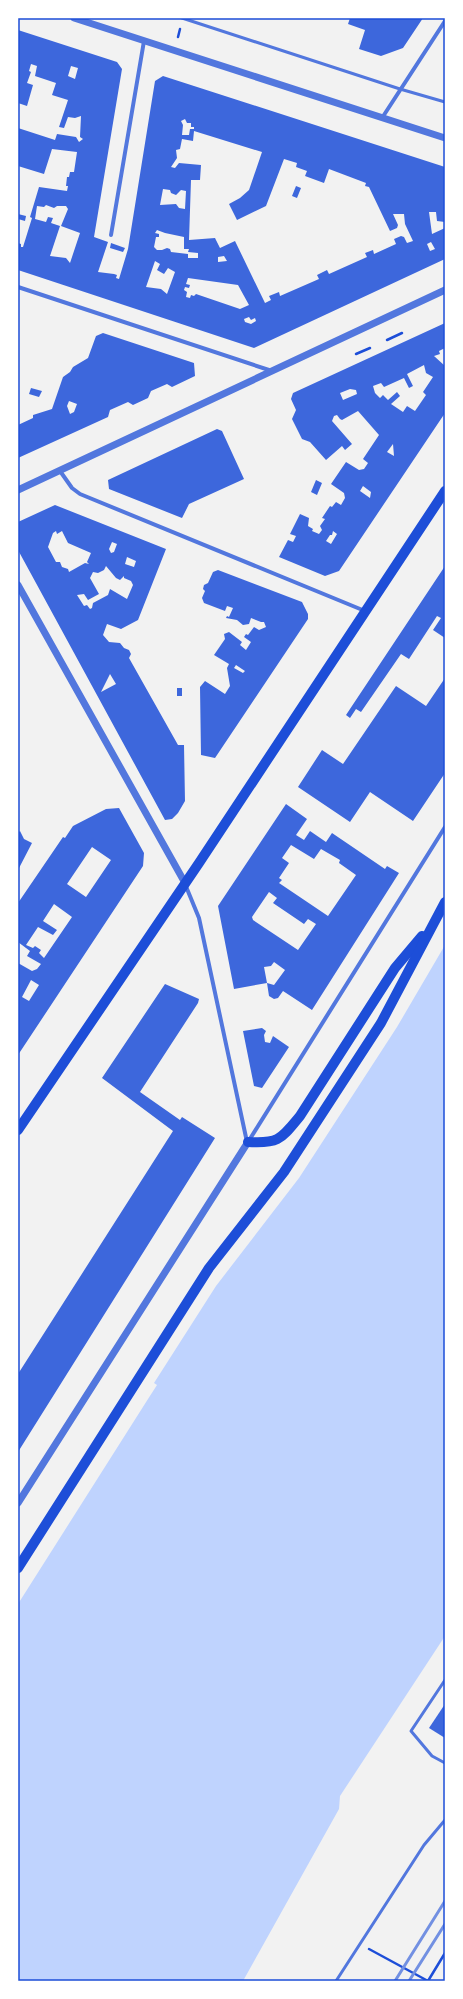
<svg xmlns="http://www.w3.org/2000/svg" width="463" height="1999" font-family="'Roboto Serif',serif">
<rect width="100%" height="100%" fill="#f2f2f2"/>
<polygon fill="#bfd3fe" points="445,945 445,1636 340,1796 339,1809 243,1981 18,1981 18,1604 148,1399 157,1385 154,1383 216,1286 299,1178 397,1027"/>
<g fill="#3d67dc" fill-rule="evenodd">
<polygon points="350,18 423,18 403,48 381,56 359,49 365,30 348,24"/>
<path d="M18 30 117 62 122 69 94 237 108 242 98 272 114 274 117 275 116 278 119 279 128 249 155 81 163 76 445 167V222L437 221 436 212H429L432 234 445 228V259L254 348 18 270V243L21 244V247H23L32 218 30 217 39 187 67 191 68 186H66L67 177H69L70 172H74L77 152 52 149 44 174 18 166V128L55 140 57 134 76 137 79 142 83 139 80 137 81 116 75 118 68 117 64 128 59 127 68 100 52 95 56 83 35 76 37 66 31 64 29 71 31 72 27 83 33 85 27 106 18 103ZM71 66 78 68 75 79 68 76ZM185 119 187 123H191V127H194V129H190L189 135H182L183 125 181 121ZM194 131 262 152 249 190 240 198 229 204 237 220 266 206 284 159 297 163 296 167 307 171 305 176 324 183 329 169 366 183 365 186 369 187 390 231 397 228 398 225 393 214H404L405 224 413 241 407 243 404 237 401 236 394 239 396 244 374 254 373 250 365 253 367 257 329 274 327 270 317 275 319 279 280 296 279 292 269 296 271 300 265 303 235 241 220 248 215 238 189 240 191 180H200L201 165 179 163 175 168 171 167 177 158 176 150 180 149 182 139 193 141ZM163 189 170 190 171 193 176 195 181 190 186 191 185 209 179 208 176 204 160 205ZM46 205 54 208 57 206H66L68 209 61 226 80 233 70 263 66 258 50 256 60 226 51 223 53 218 48 217 46 222 35 219 37 206 44 207ZM157 230 165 233 184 237V249H189L188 252 198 253V258H188V254L171 252 170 249 167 248 162 250H157L154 247 156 237H159V234L155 233ZM431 242 435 249 430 251 427 244ZM224 256 227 261 218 262V257ZM155 261 160 264 157 270 164 274 168 268 175 272 167 294 161 289 146 287ZM188 278 238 285 249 305 240 309 196 294 194 296 191 295 190 298 186 297 187 292 184 290 185 287 189 288 190 285 186 284ZM249 317 251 320 255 318 256 321 251 324 245 322 244 319Z"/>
<polygon points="296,186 301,188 297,198 292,196"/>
<polygon points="18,214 26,216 25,221 18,219"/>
<polygon points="111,243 125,248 123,252 110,248"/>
<path d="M445 323V348L439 351 440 354 434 356 445 366V413L339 571 325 576 279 557 288 540 293 542 296 536 290 534 300 514 309 518 308 526 313 529 312 531 319 534 322 530 320 526 325 519 322 518 330 506 332 507 336 502 341 505 345 498 344 493 331 484 346 462 359 470 364 469 368 463 363 459 379 435 358 411 342 420 340 419 337 415 334 416 332 421 352 444 345 450 342 446 326 460 310 442 302 439 292 419 296 410 291 399 293 393ZM424 365 426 373 433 377 423 392 426 395 415 411 407 406 403 412 391 404 400 396 397 392 388 400 383 395 380 398 375 393 373 386 381 383 384 387 404 378 409 388 413 386 407 374ZM350 389 356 390 357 394 343 400 340 393ZM393 444 394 456 387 452ZM363 486 371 492 370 498 360 491ZM333 531 337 534 331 544 326 541 330 535H332Z"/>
<path d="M103 333 194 363 195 376 172 387 167 384 151 391 148 398 133 405 128 402 110 410 108 417 18 458V425L33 418V415L52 409 63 377 70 372 73 367 88 358 96 336ZM69 401 77 404 74 412 70 414 67 406Z"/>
<polygon points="31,388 42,391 39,397 29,394"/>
<polygon points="217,429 222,431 244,479 189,504 182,518 109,489 108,480"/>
<polygon points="316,480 322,483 317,495 311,492"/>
<path d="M55 505 166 549 138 620 121 629 107 624 103 635 109 642 120 643 124 648 129 650 131 654 129 658 178 745H184L185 801 178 813 172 819 165 820 18 550V522ZM56 531 57 534 62 531 68 543 91 553 87 562 89 564 85 563 69 572 68 569 62 567 60 562H56L48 547 53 533ZM112 542 117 544 114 552 111 553 109 549ZM127 557 136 561 134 567 125 564ZM106 566 116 578 120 580 124 576V578L131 581 133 585 127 599 110 589 108 595 93 603 92 608 90 609 87 605 84 606 77 595 84 594 88 600 99 594 90 578 93 572 98 573 104 570ZM110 674 116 684 101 692Z"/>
<polygon points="445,566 445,638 433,630 441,618 437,616 409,659 401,654 361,712 356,709 350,718 346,715"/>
<path d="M218 570 302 602 308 614V619L215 758 201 755 200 687 205 681 225 694 230 686 227 668 229 664 214 655 225 639 224 634 229 632 242 642 240 645 246 650 251 642 244 637 246 634 248 635 254 627 259 630 266 627 264 622H261L251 618 249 624 243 625 237 620 226 618 227 616 229 617 233 608 227 606 225 611 204 603 202 598 205 591 203 589 204 585 208 583 213 572ZM236 665 245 671 243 673 234 668Z"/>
<polygon points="445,678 445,773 413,821 370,792 350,822 298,787 322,750 343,764 396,686 426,706"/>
<rect x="177" y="688" width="5" height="8"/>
<path d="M286 804 307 819 296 835 304 840 310 831 326 842 332 833 385 869 387 866 399 873 312 1010 283 991 278 998 274 999 269 996 267 983 234 989 218 906ZM291 845 314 859 321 849 340 860 339 863 356 875 328 916 279 883 282 880 279 878 289 863 282 858ZM269 892 277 898 273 903 304 924 308 919 316 924 298 950 253 920 252 917ZM274 962 285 970 274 985 267 983 264 967 271 966Z"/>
<path d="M119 808 144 853 143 866 18 1055V963L32 971 37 969 41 964 27 956 30 951 18 942V903L63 837 65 838 73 826 106 809ZM92 847 111 860 86 897 67 884ZM54 904 72 917 44 958 39 953 41 950 35 946 33 948 26 945 38 927 53 935 57 930 43 921ZM31 980 39 985 29 1001 22 997Z"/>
<polygon points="20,831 24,839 32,843 18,870 18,833"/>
<polygon points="165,984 199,999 198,1003 140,1092 180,1120 182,1117 215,1138 18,1452 18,1374 173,1131 102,1078"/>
<polygon points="262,1028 266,1031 264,1035 265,1042 270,1043 273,1036 289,1047 262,1088 254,1086 243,1031"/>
<polygon points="445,1704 445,1738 429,1728"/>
</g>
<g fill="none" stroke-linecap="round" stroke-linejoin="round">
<g stroke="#1d4ed8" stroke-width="2.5">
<polyline points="178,37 180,29"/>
<polyline points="387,340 402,333"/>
<polyline points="356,354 370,348"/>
<polyline points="369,1949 428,1981 445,1953"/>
</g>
<g stroke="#5277de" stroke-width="3">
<polyline points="182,18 400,89 445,102"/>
<polyline points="445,1680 411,1731 432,1756 445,1763"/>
<polyline points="336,1981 424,1845 445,1820"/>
</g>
<g stroke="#5277de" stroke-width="4">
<polyline points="382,118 445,21"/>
<polyline points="111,235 144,41"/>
<polyline points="18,287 272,371"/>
<polyline points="60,471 72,488 80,494 365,611"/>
<polyline points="185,884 199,918 247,1142"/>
<polyline points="248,1142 445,827"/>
</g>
<g stroke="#5277de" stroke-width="7">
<polyline points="74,18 445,138"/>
<polyline points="18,490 445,290"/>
<polyline points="18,585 185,883"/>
<polyline points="18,1503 248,1142"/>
</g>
<g stroke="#1d4ed8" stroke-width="10">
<polyline points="18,1130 199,863 445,491"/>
<path d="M248 1142C279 1144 281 1139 300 1116L395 968 422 936"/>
<polyline points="18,1568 209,1268 284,1172 381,1023 445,902"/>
</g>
<g stroke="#7290e2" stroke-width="3">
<polyline points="395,1981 445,1901"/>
<polyline points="409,1981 445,1924"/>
</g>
</g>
<rect width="463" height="1999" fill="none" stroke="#ffffff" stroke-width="38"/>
<rect x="19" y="19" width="425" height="1961" fill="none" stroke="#1d4ed8" stroke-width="1.5"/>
</svg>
